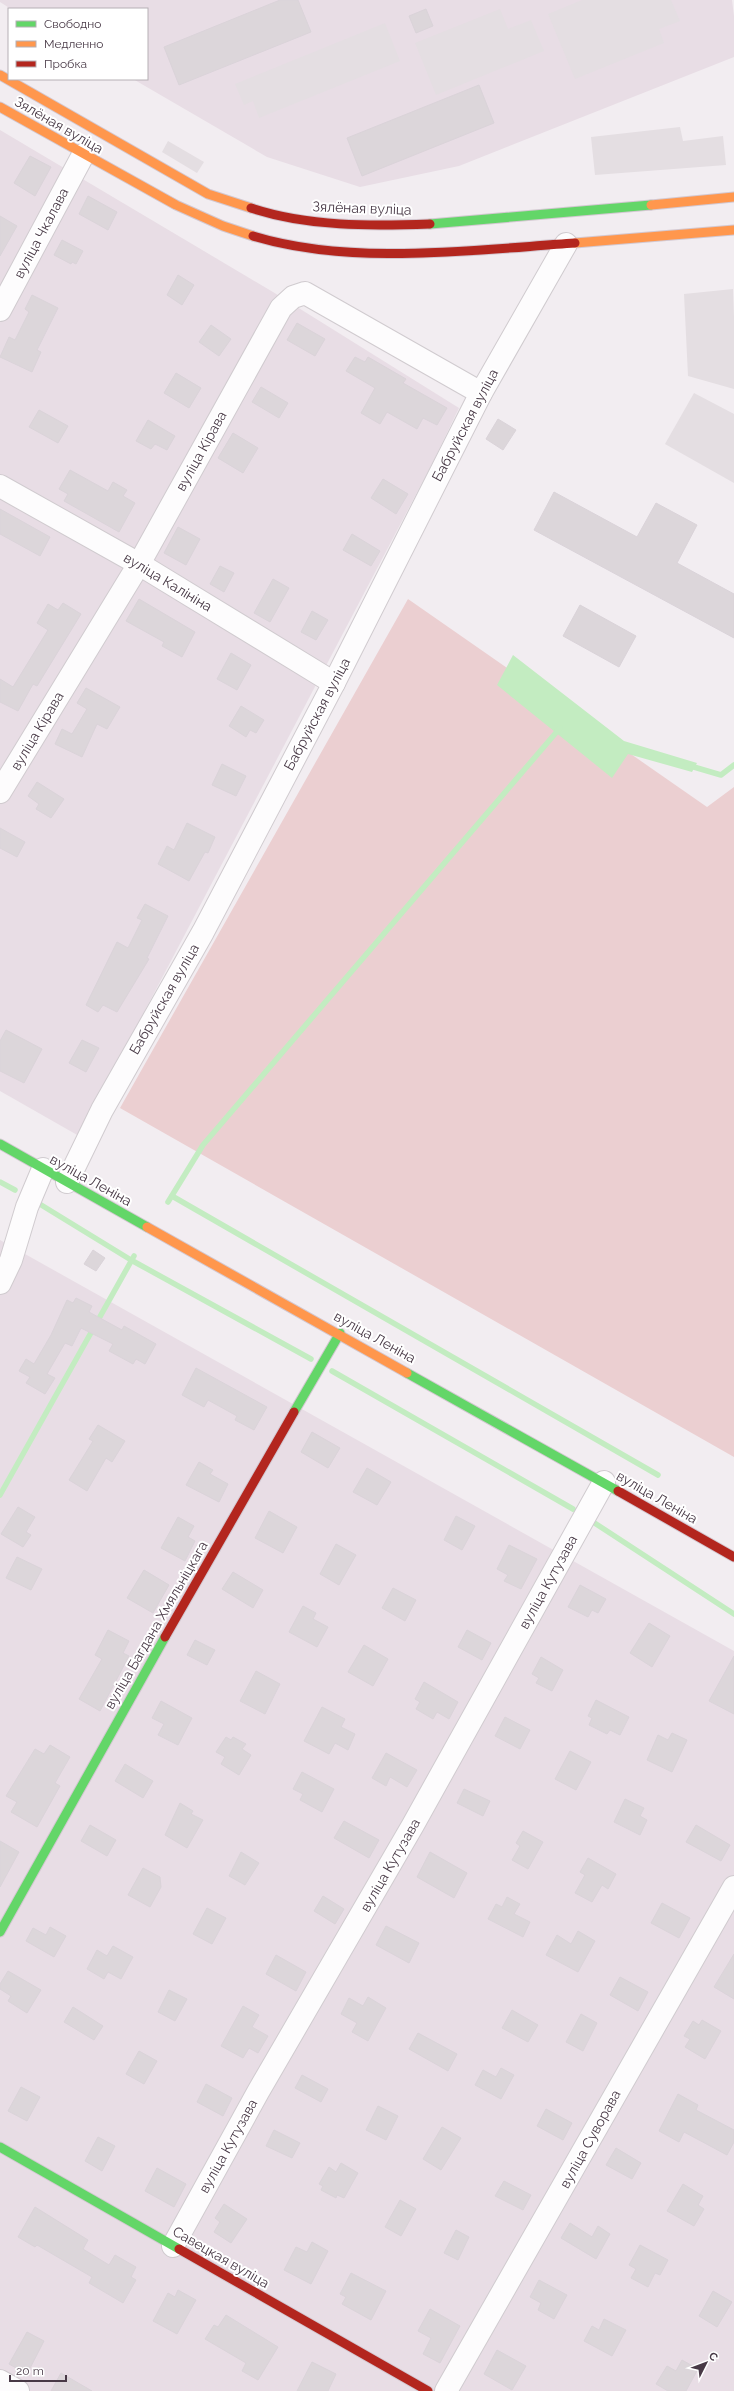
<svg xmlns="http://www.w3.org/2000/svg" width="734" height="2391" font-family="Raleway,sans-serif">
<rect width="100%" height="100%" fill="#f2edf1"/>
<g fill="#e8dde5">
<polygon points="0,0 732,0 734,16 734,57 459,166 360,187 267,157 133,79 147,79 147,9 11,9 0,2"/>
<polygon points="0,130 273,292 459,408 433,462 79,1136 0,1091"/>
<polygon points="0,1240 734,1651 734,2391 0,2391"/>
</g>
<polygon fill="#ebcfd1" points="408,599 707,807 734,787 734,1457 120,1108"/>
<g fill="#e4dee2">
<polygon points="582,0 671,0 680,21 659,29 664,43 575,79 548,14"/>
<polygon points="500,9 508,29 531,20 544,51 436,95 415,43"/>
<polygon points="385,23 400,61 259,118 253,101 244,105 235,84"/>
<polygon points="680,127 683,141 723,136 726,165 595,175 591,137"/>
<polygon points="168,141 204,162 197,173 162,152"/>
<polygon points="733,289 734,317 734,389 688,376 684,294"/>
<polygon points="694,393 734,414 734,483 665,444"/>
</g>
<polygon fill="#c3ecc1" points="513,655 624,741 697,763 692,772 628,754 612,778 497,685"/>
<g fill="none" stroke-linecap="round" stroke-linejoin="round">
<g stroke="#c3ecc1" stroke-width="5.5">
<polyline points="687,765 721,775 734,765"/>
<polyline points="0,1182 15,1190"/>
<polyline points="172,1196 658,1475"/>
<polyline points="168,1202 203,1145 560,728"/>
<polyline points="38,1203 131,1260 311,1359"/>
<polyline points="332,1371 573,1509"/>
<polyline points="0,1495 134,1256"/>
<polyline points="593,1522 734,1614"/>
</g>
</g>
<g fill="#dcd6da" stroke="#dad3d9">
<polygon points="280,0 298,0 311,32 179,85 164,47"/>
<polygon points="426,9 433,26 416,33 409,16"/>
<polygon points="479,85 494,123 362,176 347,138"/>
<polygon points="30,156 51,167 35,196 14,183"/>
<polygon points="88,196 117,212 108,230 79,214"/>
<polygon points="0,216 17,226 0,256"/>
<polygon points="62,240 83,251 76,264 72,262 71,264 54,255"/>
<polygon points="178,275 194,285 182,305 167,295"/>
<polygon points="32,295 58,308 37,350 41,352 32,372 0,357 9,337 15,340 29,312 25,309"/>
<polygon points="297,323 325,339 315,356 287,340"/>
<polygon points="211,325 231,339 219,356 199,342"/>
<polygon points="355,357 365,362 368,357 406,379 403,383 447,408 437,425 423,418 417,429 387,412 380,424 361,413 375,388 346,371"/>
<polygon points="176,373 201,388 189,408 164,393"/>
<polygon points="261,387 288,403 279,418 252,402"/>
<polygon points="39,410 68,426 58,443 29,427"/>
<polygon points="498,419 516,430 503,450 486,439"/>
<polygon points="148,420 175,436 167,450 155,444 151,449 136,441"/>
<polygon points="233,433 258,448 243,473 218,458"/>
<polygon points="70,470 108,491 113,482 127,490 123,496 135,503 119,532 64,501 68,494 59,489"/>
<polygon points="383,479 408,494 396,514 371,498"/>
<polygon points="554,492 637,537 656,503 697,525 677,563 734,594 734,638 534,530"/>
<polygon points="0,509 50,537 40,556 0,534"/>
<polygon points="178,527 200,539 186,565 164,553"/>
<polygon points="352,534 380,551 371,566 343,550"/>
<polygon points="220,566 234,573 224,592 210,584"/>
<polygon points="273,579 289,588 270,622 254,613"/>
<polygon points="139,599 195,632 182,657 162,646 164,642 126,621"/>
<polygon points="63,603 81,614 37,686 33,684 18,711 0,702 0,679 13,687 48,630 37,623 48,604 58,610"/>
<polygon points="580,605 636,636 619,667 563,636"/>
<polygon points="312,611 328,620 316,640 301,632"/>
<polygon points="231,653 251,665 237,690 217,679"/>
<polygon points="86,688 120,707 107,729 97,724 82,757 55,744 62,729 72,734 87,709 77,703"/>
<polygon points="241,706 264,720 256,733 250,730 246,737 229,726"/>
<polygon points="222,764 246,776 236,796 212,785"/>
<polygon points="37,782 64,799 51,818 36,809 39,804 28,796"/>
<polygon points="187,823 215,837 208,853 205,852 189,881 158,864 167,846 174,850"/>
<polygon points="0,828 25,842 17,857 0,848"/>
<polygon points="145,904 168,916 147,958 149,959 117,1012 103,1005 98,1012 86,1005 117,942 128,948 142,920 137,918"/>
<polygon points="6,1030 42,1049 24,1083 0,1071 0,1041"/>
<polygon points="82,1040 99,1048 86,1072 69,1063"/>
<polygon points="93,1250 105,1258 96,1271 84,1264"/>
<polygon points="76,1298 92,1306 89,1312 122,1330 124,1326 156,1344 145,1364 136,1359 133,1364 109,1351 113,1344 81,1328 72,1346 65,1343 47,1374 55,1378 45,1394 26,1383 30,1377 19,1371 26,1359 34,1364 51,1335 67,1300 73,1303"/>
<polygon points="196,1368 267,1407 254,1430 235,1420 237,1416 208,1400 204,1407 182,1395"/>
<polygon points="98,1425 125,1441 112,1462 106,1458 87,1491 69,1480 93,1441 89,1439"/>
<polygon points="312,1432 340,1448 328,1468 301,1452"/>
<polygon points="199,1462 213,1470 210,1474 228,1484 219,1502 186,1485"/>
<polygon points="367,1468 391,1482 377,1505 353,1492"/>
<polygon points="18,1507 35,1517 26,1532 31,1535 23,1547 1,1534"/>
<polygon points="269,1511 297,1527 283,1553 255,1538"/>
<polygon points="456,1516 475,1526 462,1550 444,1540"/>
<polygon points="178,1517 194,1526 188,1537 195,1541 185,1561 161,1548"/>
<polygon points="336,1544 356,1555 339,1585 320,1574"/>
<polygon points="509,1545 537,1559 521,1589 504,1581 508,1575 497,1569"/>
<polygon points="17,1557 42,1569 31,1590 6,1578"/>
<polygon points="144,1570 169,1585 153,1613 127,1598"/>
<polygon points="233,1572 263,1590 253,1608 222,1589"/>
<polygon points="580,1585 606,1599 598,1613 592,1610 588,1617 568,1607"/>
<polygon points="393,1588 416,1600 405,1621 382,1608"/>
<polygon points="303,1606 316,1613 313,1619 328,1627 317,1647 289,1632"/>
<polygon points="649,1623 670,1636 652,1667 630,1653"/>
<polygon points="108,1630 129,1641 123,1653 129,1656 100,1711 79,1699 102,1659 95,1655"/>
<polygon points="467,1630 491,1643 482,1660 458,1647"/>
<polygon points="195,1640 215,1650 207,1665 187,1655"/>
<polygon points="364,1645 388,1659 373,1686 348,1672"/>
<polygon points="734,1656 734,1714 709,1701"/>
<polygon points="541,1657 563,1670 552,1691 536,1683 539,1678 532,1674"/>
<polygon points="256,1671 280,1684 265,1714 240,1701"/>
<polygon points="424,1682 458,1702 449,1719 437,1712 433,1719 416,1709 420,1702 415,1699"/>
<polygon points="596,1700 629,1717 620,1735 610,1730 607,1734 589,1725 592,1718 588,1716"/>
<polygon points="161,1701 192,1718 178,1745 158,1735 164,1724 152,1718"/>
<polygon points="322,1707 345,1719 341,1727 355,1734 348,1750 335,1743 329,1754 304,1741"/>
<polygon points="505,1717 530,1730 520,1749 495,1736"/>
<polygon points="672,1733 687,1740 672,1772 647,1760 658,1735 668,1740"/>
<polygon points="226,1737 231,1740 233,1737 246,1744 242,1749 251,1755 239,1775 221,1764 225,1757 216,1752"/>
<polygon points="50,1745 70,1757 55,1783 60,1786 37,1827 11,1812 17,1802 6,1796 35,1749 44,1754"/>
<polygon points="570,1751 591,1762 576,1790 555,1779"/>
<polygon points="386,1753 417,1770 407,1787 390,1777 386,1786 372,1778"/>
<polygon points="125,1764 153,1781 143,1798 115,1781"/>
<polygon points="302,1772 334,1789 322,1812 300,1800 303,1794 293,1789"/>
<polygon points="464,1789 490,1801 483,1816 457,1803"/>
<polygon points="625,1799 644,1808 640,1816 647,1820 640,1835 614,1822"/>
<polygon points="180,1803 193,1811 191,1814 203,1820 187,1848 165,1835"/>
<polygon points="344,1821 379,1840 369,1858 334,1838"/>
<polygon points="90,1825 116,1840 107,1856 81,1841"/>
<polygon points="696,1825 730,1845 721,1861 686,1842"/>
<polygon points="523,1831 543,1842 528,1869 512,1860 520,1846 516,1843"/>
<polygon points="0,1841 19,1852 0,1887"/>
<polygon points="241,1852 259,1863 245,1885 229,1876"/>
<polygon points="430,1852 467,1873 454,1898 417,1877"/>
<polygon points="588,1858 616,1874 608,1889 602,1885 592,1902 575,1893 585,1875 580,1872"/>
<polygon points="143,1868 160,1877 161,1887 150,1907 128,1895"/>
<polygon points="323,1896 344,1909 335,1924 314,1911"/>
<polygon points="507,1897 520,1904 514,1914 530,1922 523,1937 488,1919 496,1904 502,1907"/>
<polygon points="662,1903 690,1918 679,1938 651,1923"/>
<polygon points="207,1908 226,1918 212,1944 193,1934"/>
<polygon points="386,1926 419,1943 409,1963 376,1945"/>
<polygon points="50,1927 66,1936 54,1957 26,1941 33,1928 46,1935"/>
<polygon points="578,1931 595,1941 578,1972 546,1955 557,1935 571,1944"/>
<polygon points="113,1946 133,1957 121,1979 108,1972 104,1979 87,1969 97,1950 107,1956"/>
<polygon points="734,1954 734,1999 714,1987"/>
<polygon points="276,1955 306,1972 296,1991 266,1974"/>
<polygon points="8,1971 41,1990 27,2013 8,2001 11,1996 0,1989 0,1984"/>
<polygon points="620,1977 648,1992 638,2011 610,1995"/>
<polygon points="169,1990 187,1999 175,2021 158,2012"/>
<polygon points="368,1997 386,2008 368,2041 352,2032 357,2023 341,2014 349,1998 363,2006"/>
<polygon points="243,2006 259,2015 252,2027 268,2036 258,2053 249,2048 243,2058 221,2046"/>
<polygon points="73,2007 103,2026 94,2040 64,2022"/>
<polygon points="512,2010 538,2025 528,2042 502,2028"/>
<polygon points="581,2014 597,2023 583,2051 566,2042"/>
<polygon points="702,2020 721,2031 705,2059 685,2047 690,2039 684,2036 693,2021 699,2025"/>
<polygon points="418,2033 457,2054 448,2071 409,2049"/>
<polygon points="139,2051 157,2061 144,2084 126,2074"/>
<polygon points="501,2068 514,2075 501,2099 475,2085 483,2070 496,2077"/>
<polygon points="302,2075 328,2089 321,2102 295,2088"/>
<polygon points="206,2084 232,2098 223,2116 197,2102"/>
<polygon points="21,2087 40,2097 27,2121 8,2111"/>
<polygon points="678,2094 698,2105 696,2110 734,2130 734,2142 727,2155 684,2132 679,2142 659,2131"/>
<polygon points="378,2106 398,2116 386,2140 366,2130"/>
<polygon points="546,2109 572,2123 563,2140 537,2126"/>
<polygon points="442,2127 461,2138 441,2170 423,2159"/>
<polygon points="274,2130 300,2143 292,2158 266,2146"/>
<polygon points="98,2137 115,2146 102,2171 85,2161"/>
<polygon points="616,2148 641,2163 632,2179 606,2165"/>
<polygon points="341,2163 358,2173 344,2198 337,2195 336,2198 321,2190 323,2186 319,2184 329,2167 336,2172"/>
<polygon points="157,2168 186,2184 174,2207 145,2191"/>
<polygon points="504,2181 531,2195 523,2210 495,2196"/>
<polygon points="683,2184 703,2196 698,2205 704,2209 694,2226 667,2211"/>
<polygon points="400,2200 416,2209 401,2236 385,2227"/>
<polygon points="224,2204 247,2219 231,2243 214,2232 220,2222 215,2218"/>
<polygon points="35,2207 88,2240 83,2249 109,2265 115,2255 136,2267 131,2277 136,2280 123,2303 89,2283 92,2277 37,2245 35,2247 18,2237"/>
<polygon points="570,2223 592,2237 598,2226 610,2234 596,2259 561,2238"/>
<polygon points="456,2230 469,2237 458,2260 444,2253"/>
<polygon points="312,2242 328,2251 311,2284 284,2270 296,2247 307,2252"/>
<polygon points="640,2245 668,2260 660,2275 655,2273 648,2287 631,2278 636,2269 629,2265"/>
<polygon points="351,2273 386,2291 371,2320 342,2304 346,2297 340,2294"/>
<polygon points="539,2280 567,2295 554,2319 538,2310 541,2303 530,2297"/>
<polygon points="178,2290 196,2300 177,2334 153,2321 168,2293 175,2297"/>
<polygon points="713,2291 732,2302 717,2327 699,2316"/>
<polygon points="430,2309 460,2326 440,2363 423,2354 431,2338 418,2331"/>
<polygon points="226,2315 278,2347 258,2380 242,2371 246,2363 205,2339 214,2325 218,2327"/>
<polygon points="604,2319 626,2330 612,2356 584,2341 592,2326 599,2330"/>
<polygon points="27,2332 44,2341 27,2374 9,2364"/>
<polygon points="497,2350 526,2366 512,2390 484,2374"/>
<polygon points="682,2360 698,2369 686,2391 668,2391 656,2384 667,2366 676,2371"/>
<polygon points="312,2362 336,2374 328,2391 297,2391"/>
<polygon points="61,2373 92,2391 51,2391"/>
</g>
<g fill="none" stroke-linecap="round" stroke-linejoin="round">
<g stroke="#d0cbcf" stroke-width="24">
<g id="street">
<polyline points="0,310 83,155"/>
<polyline points="0,486 139,564 334,683"/>
<polyline points="0,792 139,564 281,308 293,297 305,293 481,393"/>
<polyline points="67,1182 102,1110 203,932 334,683 481,393 566,244"/>
<polyline points="0,1283 11,1260 27,1207 43,1169"/>
<polyline points="173,2246 258,2092 413,1825 604,1482"/>
<polyline points="0,2381 18,2391"/>
<polyline points="446,2391 734,1887"/>
</g>
</g>
<g stroke="#d3c8d1" stroke-width="11">
<g id="fast">
<polyline points="430,224 651,205"/>
<polyline points="0,1144 147,1227"/>
<polyline points="407,1373 618,1491"/>
<polyline points="294,1412 340,1333"/>
<polyline points="0,1932 165,1637"/>
<polyline points="0,2147 179,2249"/>
</g>
</g>
<g stroke="#d3c8d1" stroke-width="11">
<g id="slow">
<polyline points="0,75 208,194 251,208"/>
<polyline points="0,107 176,205 223,226 253,236"/>
<polyline points="651,205 734,197"/>
<polyline points="575,243 734,230"/>
<polyline points="147,1227 407,1373"/>
</g>
</g>
<g stroke="#d3c8d1" stroke-width="11">
<g id="jam">
<path d="M251 208C308 227 371 226 430 224"/>
<path d="M253 236C351 266 473 250 575 243"/>
<polyline points="618,1491 734,1557"/>
<polyline points="165,1637 294,1412"/>
<polyline points="179,2249 428,2391"/>
</g>
</g>
<use href="#street" stroke="#fdfcfd" stroke-width="22"/>
<use href="#fast" stroke="#63d668" stroke-width="9"/>
<use href="#slow" stroke="#ff974d" stroke-width="9"/>
<use href="#jam" stroke="#b3261e" stroke-width="9"/>
</g>
<g text-anchor="middle" stroke-width="4" stroke-linejoin="round" paint-order="stroke">
<g font-size="14" fill="#483946" stroke="#fff">
<text transform="translate(59 125) rotate(30)" y="5">Зялёная вуліца</text>
<text transform="translate(362 208) rotate(2)" y="5">Зялёная вуліца</text>
<text transform="translate(41 233) rotate(-62)" y="5">вуліца Чкалава</text>
<text transform="translate(465 425) rotate(-62)" y="5">Бабруйская вуліца</text>
<text transform="translate(201 451) rotate(-61)" y="5">вуліца Кірава</text>
<text transform="translate(168 582) rotate(31)" y="5">вуліца Калініна</text>
<text transform="translate(317 714) rotate(-62)" y="5">Бабруйская вуліца</text>
<text transform="translate(37 731) rotate(-59)" y="5">вуліца Кірава</text>
<text transform="translate(164 999) rotate(-60)" y="5">Бабруйская вуліца</text>
<text transform="translate(91 1180) rotate(29)" y="5">вуліца Леніна</text>
<text transform="translate(375 1337) rotate(29)" y="5">вуліца Леніна</text>
<text transform="translate(657 1497) rotate(30)" y="5">вуліца Леніна</text>
<text transform="translate(548 1582) rotate(-61)" y="5">вуліца Кутузава</text>
<text transform="translate(156 1625) rotate(-60)" y="5">вуліца Багдана Хмяльніцкага</text>
<text transform="translate(390 1865) rotate(-60)" y="5">вуліца Кутузава</text>
<text transform="translate(590 2139) rotate(-61)" y="5">вуліца Суворава</text>
<text transform="translate(228 2146) rotate(-61)" y="5">вуліца Кутузава</text>
<text transform="translate(221 2257) rotate(30)" y="5">Савецкая вуліца</text>
</g>
</g>
<rect x="8" y="8" width="140" height="72" fill="#ffffff" stroke="#b6b0b5"/>
<rect x="16" y="21" width="20" height="6" fill="#63d668" stroke="#b6b0b5"/>
<text x="44" y="28" font-size="12" fill="#483946">Свободно</text>
<rect x="16" y="41" width="20" height="6" fill="#ff974d" stroke="#b6b0b5"/>
<text x="44" y="48" font-size="12" fill="#483946">Медленно</text>
<rect x="16" y="61" width="20" height="6" fill="#b3261e" stroke="#b6b0b5"/>
<text x="44" y="68" font-size="12" fill="#483946">Пробка</text>
<g transform="translate(706 2363) rotate(48)" stroke="#ffffff" stroke-width="3" paint-order="stroke">
<path d="M0-3L7 15L0 10L-7 15Z" fill="#483946"/>
<text y="-6" font-size="11" font-weight="bold" text-anchor="middle" fill="#483946">С</text>
</g>
<path d="M10 2375v6h56v-6" fill="none" stroke="#483946" stroke-width="2"/>
<text x="16" y="2375" font-size="12" fill="#483946" stroke="#ffffff" stroke-width="3" paint-order="stroke">20 m</text>
</svg>
